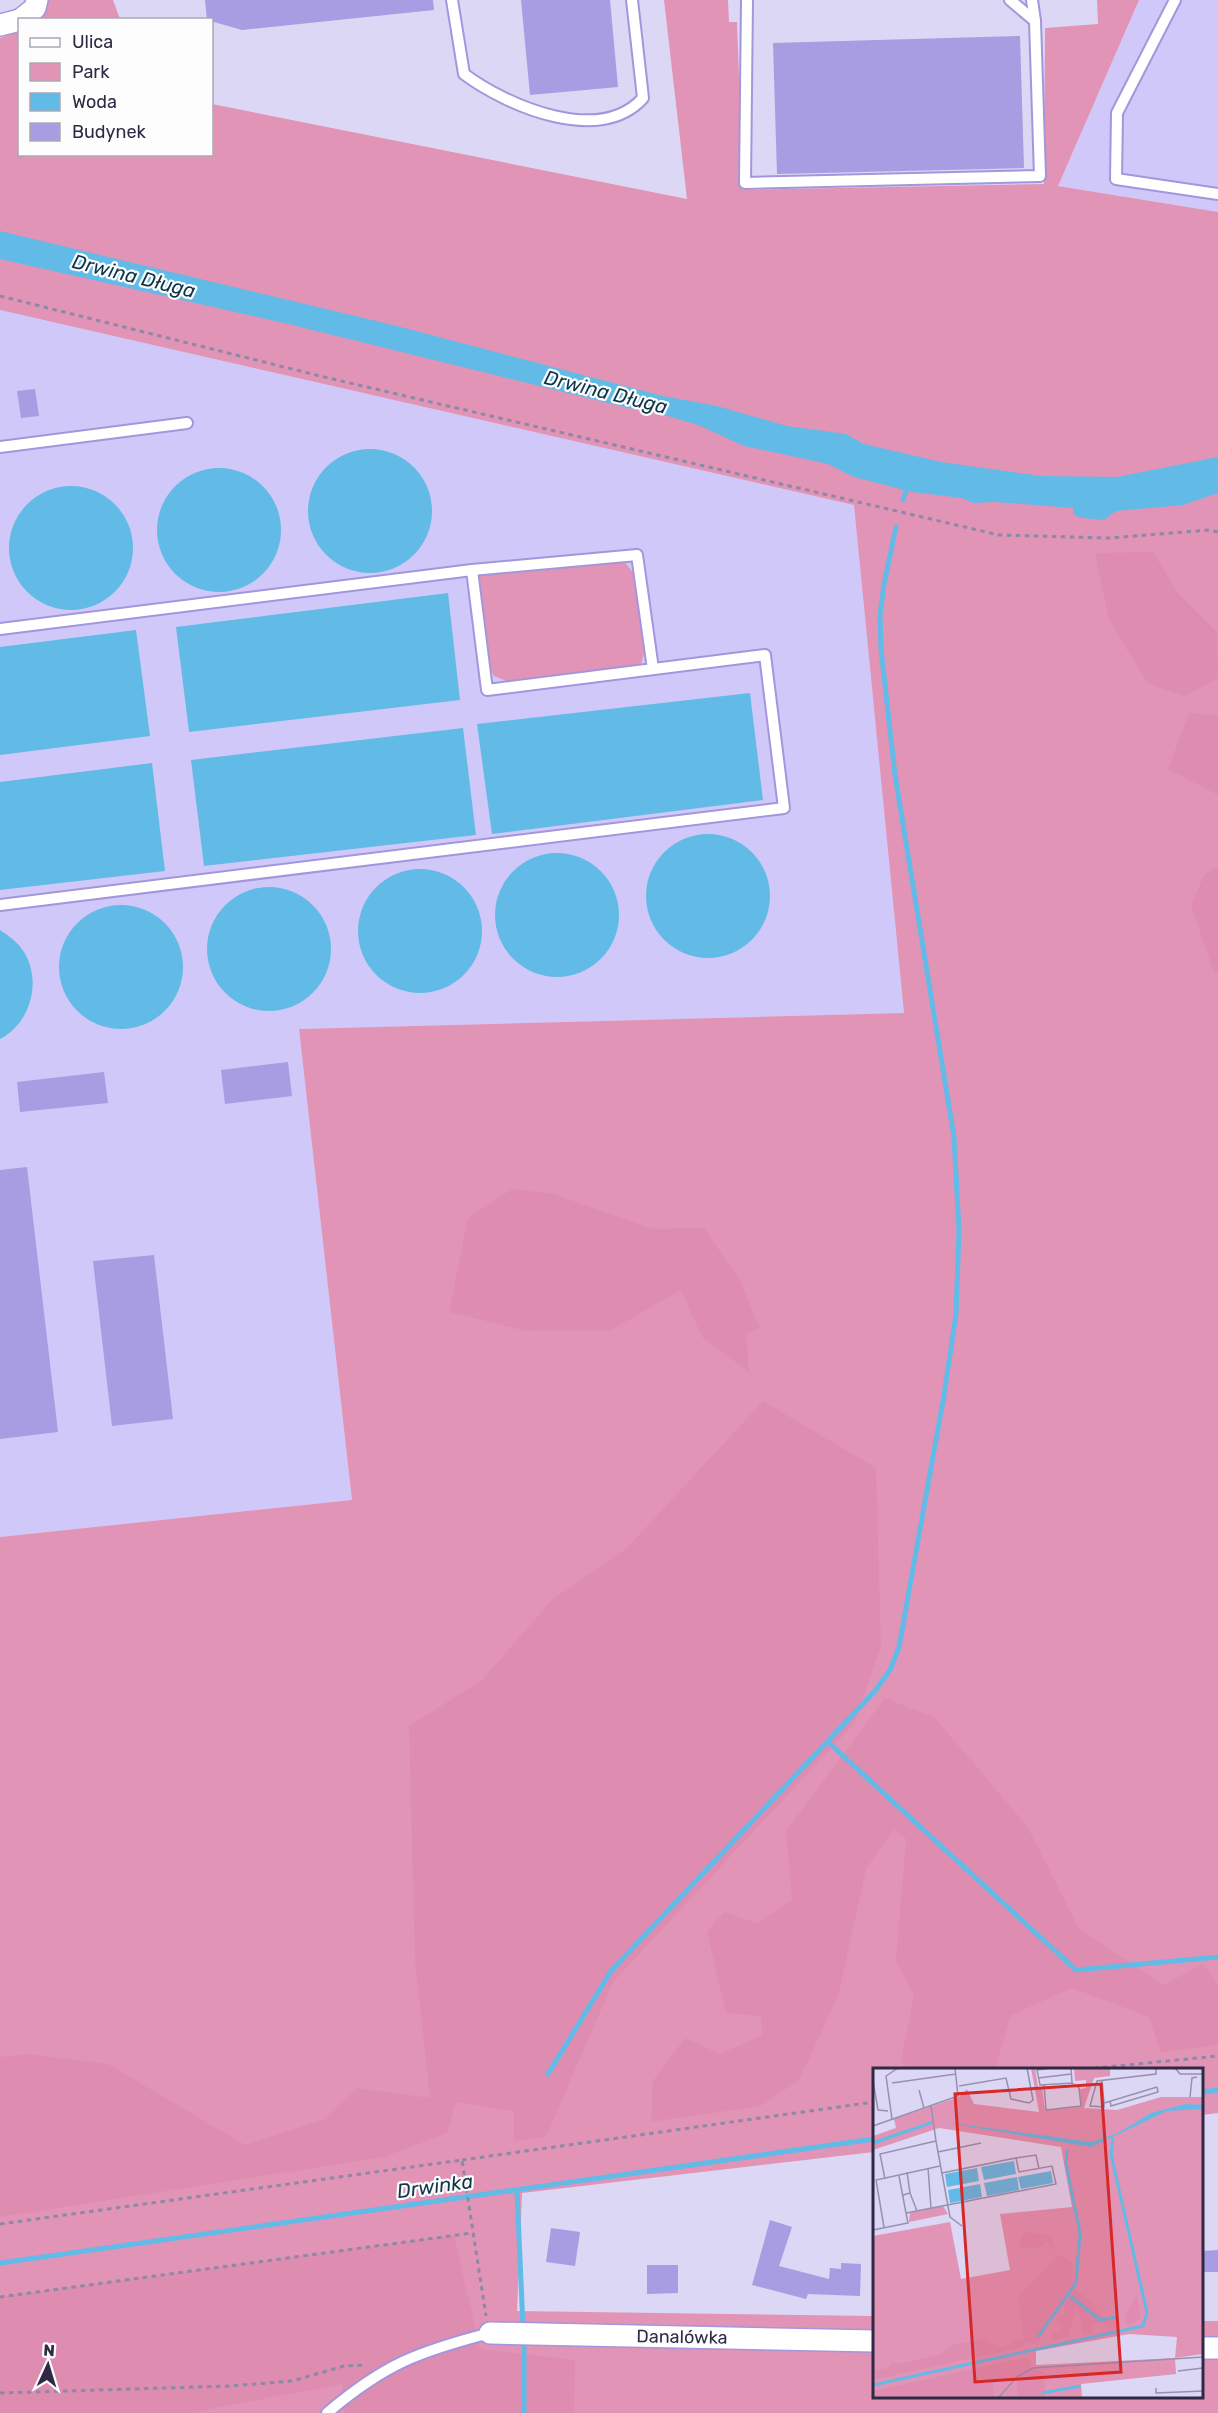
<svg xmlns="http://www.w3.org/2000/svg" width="1218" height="2413" font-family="Rubik,sans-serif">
<rect width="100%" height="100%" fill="#dcd7f5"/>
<g fill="#d0c8f9">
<polygon points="1139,0 1218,0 1218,212 1058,186"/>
<polygon points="0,310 854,505 904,1013 299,1029 352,1500 0,1537"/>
</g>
<g fill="#e194b6">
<polygon points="45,0 113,0 120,19 33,20"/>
<polygon points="664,0 728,0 729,22 737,22 743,190 1044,184 1045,28 1098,24 1097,0 1139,0 1058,186 1218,212 1218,2113 1202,2115 1202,2070 874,2070 874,2152 522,2193 517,2311 874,2316 874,2396 1202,2396 1202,2321 1218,2321 1218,2413 0,2413 0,1537 352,1500 299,1029 904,1013 854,505 0,310 0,38 19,32 20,154 212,154 212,104 687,199"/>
<polygon points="622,559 636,576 645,650 641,664 511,683 494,676 487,663 478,573"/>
</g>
<g fill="#de8db1">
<polygon points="1153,552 1177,592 1217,632 1218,678 1185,696 1148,684 1109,620 1095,553"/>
<polygon points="1189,713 1216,715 1218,717 1218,795 1168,769"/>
<polygon points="1218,866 1218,974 1214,972 1191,906 1204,875"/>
<polygon points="512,1189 554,1194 652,1229 704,1228 739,1279 760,1328 746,1333 749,1372 702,1337 681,1290 611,1330 526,1331 449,1312 468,1218"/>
<polygon points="763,1401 876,1468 881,1646 854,1724 613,1982 546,2137 514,2141 514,2111 456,2102 447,2133 384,2157 0,2217 0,2057 28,2054 108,2064 245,2145 325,2119 357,2088 430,2098 415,1959 409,1726 481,1681 553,1599 627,1548"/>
<polygon points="885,1698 935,1718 1027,1826 1079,1929 1163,1985 1203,1964 1218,1984 1218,2045 1161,2052 1149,2017 1072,1988 1011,2015 995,2069 909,2069 901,2061 914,1995 896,1961 906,1839 894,1829 866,1869 838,1996 799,2080 760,2106 651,2122 653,2081 685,2038 720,2054 762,2035 761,2016 726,2013 707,1932 724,1912 757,1923 792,1900 786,1831"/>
<polygon points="454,2235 480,2349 575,2360 574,2413 344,2413 342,2384 189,2413 0,2413 0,2297"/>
</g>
<g fill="#62bbe7">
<polygon points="0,231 397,326 663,396 717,406 787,426 846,434 864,444 941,462 1041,476 1117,477 1218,457 1218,493 1183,505 1116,511 1104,520 1082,518 1073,514 1073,508 995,502 974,503 961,498 912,492 854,477 828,464 744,446 698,425 644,409 632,409 288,324 0,259"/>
<circle cx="370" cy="511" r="62"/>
<circle cx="219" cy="530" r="62"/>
<circle cx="71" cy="548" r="62"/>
<polygon points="448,593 460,700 189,732 176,627"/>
<polygon points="136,630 150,736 0,755 0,647"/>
<polygon points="750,693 763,800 492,834 477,724"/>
<polygon points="463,728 476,835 204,866 191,760"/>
<polygon points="152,763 165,871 0,890 0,782"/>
<circle cx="708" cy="896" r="62"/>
<circle cx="557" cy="915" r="62"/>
<circle cx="420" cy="931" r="62"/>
<circle cx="269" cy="949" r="62"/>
<circle cx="121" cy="967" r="62"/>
<path d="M0 930C9 936 18 942 24 952 42 981 31 1023 0 1039Z"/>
</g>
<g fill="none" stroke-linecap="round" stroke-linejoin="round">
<g stroke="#62bbe7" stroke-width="5">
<polyline points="903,500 908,485"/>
<polyline points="828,1742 1076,1970 1218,1957"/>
<polyline points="548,2074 611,1971 875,1691 890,1670 899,1647 944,1395 956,1314 959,1231 954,1137 895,775 881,649 880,615 884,584 896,527"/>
<polyline points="1202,2092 1218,2090"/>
<polyline points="517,2191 523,2327"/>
<polyline points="0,2263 874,2139"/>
<polyline points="524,2413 524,2342"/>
</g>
</g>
<g fill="#a89ce2">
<polygon points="205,0 433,0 434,10 242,30 207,20"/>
<polygon points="521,0 610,0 618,87 530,95"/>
<polygon points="1020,36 1024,168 777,174 773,43"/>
<polygon points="35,389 39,416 21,418 17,391"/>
<polygon points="288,1062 292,1096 225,1104 221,1070"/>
<polygon points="104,1072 108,1103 20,1112 17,1082"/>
<polygon points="27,1167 58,1432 0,1439 0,1170"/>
<polygon points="154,1255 173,1419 112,1426 93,1261"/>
<polygon points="770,2220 792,2227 779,2266 829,2279 830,2268 841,2269 841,2263 861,2264 860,2296 808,2294 806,2299 752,2285"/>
<polygon points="551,2228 580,2232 575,2266 546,2262"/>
<polygon points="1218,2250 1218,2272 1204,2272 1203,2251"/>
<polygon points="647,2265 678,2265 678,2293 647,2294"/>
</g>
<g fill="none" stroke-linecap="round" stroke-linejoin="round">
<g stroke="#a396dc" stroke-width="14">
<g id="lane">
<path d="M452 0 464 74C507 106 600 146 643 98L632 0"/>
<polyline points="747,0 745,183 1040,176 1035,21 1010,0"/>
<polyline points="1032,0 1035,21"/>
<polyline points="1175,0 1117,113 1116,179 1218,194"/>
<polyline points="0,447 187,423"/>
<polyline points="472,570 637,555 653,669"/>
<polyline points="0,629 472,570 487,690 765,655 784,808 0,905"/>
<path d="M327 2413C385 2364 417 2352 490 2333"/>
</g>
</g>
<g stroke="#a396dc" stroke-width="24">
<g id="street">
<polyline points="20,20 35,8 37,0"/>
<polyline points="0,25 20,20"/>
<polyline points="490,2333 874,2341"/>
<polyline points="1202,2348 1218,2348"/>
</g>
</g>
<g stroke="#8d88a5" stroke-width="3" stroke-dasharray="4.5 4.5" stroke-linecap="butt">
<polyline points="0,296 320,376 999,535 1110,538 1209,530 1218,532"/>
<polyline points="1076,2070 1218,2056"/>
<polyline points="462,2160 874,2102"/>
<polyline points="0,2224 462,2160 486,2316"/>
<polyline points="0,2297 472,2233"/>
<polyline points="0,2393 230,2386 292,2381 344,2366 366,2365"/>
</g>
<use href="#lane" stroke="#fff" stroke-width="10"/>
<use href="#street" stroke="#fff" stroke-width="21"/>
</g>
<g text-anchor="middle" stroke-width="4.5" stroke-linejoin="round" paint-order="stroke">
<g font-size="18" fill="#2f2946" stroke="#fdfdfd">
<text transform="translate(682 2337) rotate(1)" y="6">Danalówka</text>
</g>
<g font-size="20" font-style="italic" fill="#0d3648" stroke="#fdfdfd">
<text transform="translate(134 276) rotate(14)" y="7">Drwina Długa</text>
<text transform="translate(606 392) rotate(14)" y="7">Drwina Długa</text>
<text transform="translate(435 2186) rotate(-8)" y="7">Drwinka</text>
</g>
</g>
<g transform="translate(873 2068)">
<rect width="330" height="330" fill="#dcd7f5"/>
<path d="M158 0H162L165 19H169L172 42 208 39 207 21 213 20V12L202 13 201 0H237V8L221 10 211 40 244 42 288 29H330V286L302 290 303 306 208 316 209 330H0V168L77 154 88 211 137 202 127 146 199 139 188 79 66 60 0 82V68L23 60 21 51 86 29 94 21 101 36 166 44ZM256 266 304 269 302 290 163 297V283ZM70 138 75 146 36 154 37 145Z" fill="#e194b6" fill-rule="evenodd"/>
<path d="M153 164 177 167 183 184 174 174 166 180 147 179 148 168ZM185 187 199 194 201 215 199 225 172 258 165 277 154 273 146 280 0 312V303L15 300 19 293 24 296 67 287 80 276 112 272 129 280 142 272 151 273 145 229ZM202 221 220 235 227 247 238 253 242 250 246 260 238 261 227 254 220 258 218 265 210 267 204 237 195 268 178 274 181 264 190 263 183 251 193 246 191 238ZM264 227 268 250 257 257 252 253 254 244ZM155 289 159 302 171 303 172 329 145 330 143 308 120 314 121 330H0V323Z" fill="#de8db1"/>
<path d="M313 36 330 37V41L294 43 218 79 62 53 219 74 245 65 278 45ZM59 53V56L0 77V73ZM141 93 143 106 111 112 108 99ZM104 100 106 113 74 119 72 106ZM178 103 180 115 148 121 145 109ZM144 109 146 122 114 128 111 115ZM107 116 109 129 77 135 75 122Z" fill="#62bbe7"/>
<path fill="none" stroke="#62bbe7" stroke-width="3" d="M197 228 227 252 244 249M165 269 203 215 207 165 193 96 194 82M0 317 270 258 274 245 238 86 240 70M169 325 208 318"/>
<path fill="none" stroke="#9791af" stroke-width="1.5" d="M178 0 164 2 167 17 199 15 198 0M283 0V6L224 13 217 38 231 39V35L284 19M302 0 307 6H330M165 10 198 6M229 12 231 35M0 13 5 42 15 43M19 15 83 6M171 17 173 42 208 38 206 20 199 15M86 18 133 10 138 31 156 35 160 32 154 0M46 22 51 40M317 29 319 10 324 9M237 33 238 38 285 24 284 19M58 38 63 73M19 51 13 8 25 0M0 58 85 28 82 0M65 84 108 75M143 90 163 87 166 101M55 100 58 140M26 108 33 145 183 116 179 98 146 104 143 90 69 105M12 111 7 86 63 73 77 149 89 158M37 125 44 143M30 127 37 125 34 104M11 159 3 112 67 98M0 162 35 155 33 145M305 303 330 300M283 320V325L330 323M125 330 145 308 160 300 330 289"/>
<path fill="#d62828" fill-opacity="0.15" stroke="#d62828" stroke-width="3" d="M228 16 248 304 102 314 82 26Z"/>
<rect width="330" height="330" fill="none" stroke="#2f2946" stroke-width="3"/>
</g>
<rect x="18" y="18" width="195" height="138" fill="#fdfdfd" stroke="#aba8b4" stroke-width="1.5"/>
<rect x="30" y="38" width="30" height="9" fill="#ffffff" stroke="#aba8b4" stroke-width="1.5"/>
<text x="72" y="48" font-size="18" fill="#2f2946">Ulica</text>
<rect x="30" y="63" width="30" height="18" fill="#e194b6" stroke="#aba8b4" stroke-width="1.5"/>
<text x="72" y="78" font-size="18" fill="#2f2946">Park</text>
<rect x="30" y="93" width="30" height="18" fill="#62bbe7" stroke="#aba8b4" stroke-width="1.5"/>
<text x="72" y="108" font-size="18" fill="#2f2946">Woda</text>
<rect x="30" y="123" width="30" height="18" fill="#a89ce2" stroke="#aba8b4" stroke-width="1.5"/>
<text x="72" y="138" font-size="18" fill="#2f2946">Budynek</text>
<g transform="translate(48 2365) rotate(4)" stroke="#fdfdfd" stroke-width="4.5" paint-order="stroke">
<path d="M0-4.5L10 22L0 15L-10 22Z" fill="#2f2946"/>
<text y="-9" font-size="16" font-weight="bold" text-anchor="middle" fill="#2f2946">N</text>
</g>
</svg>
